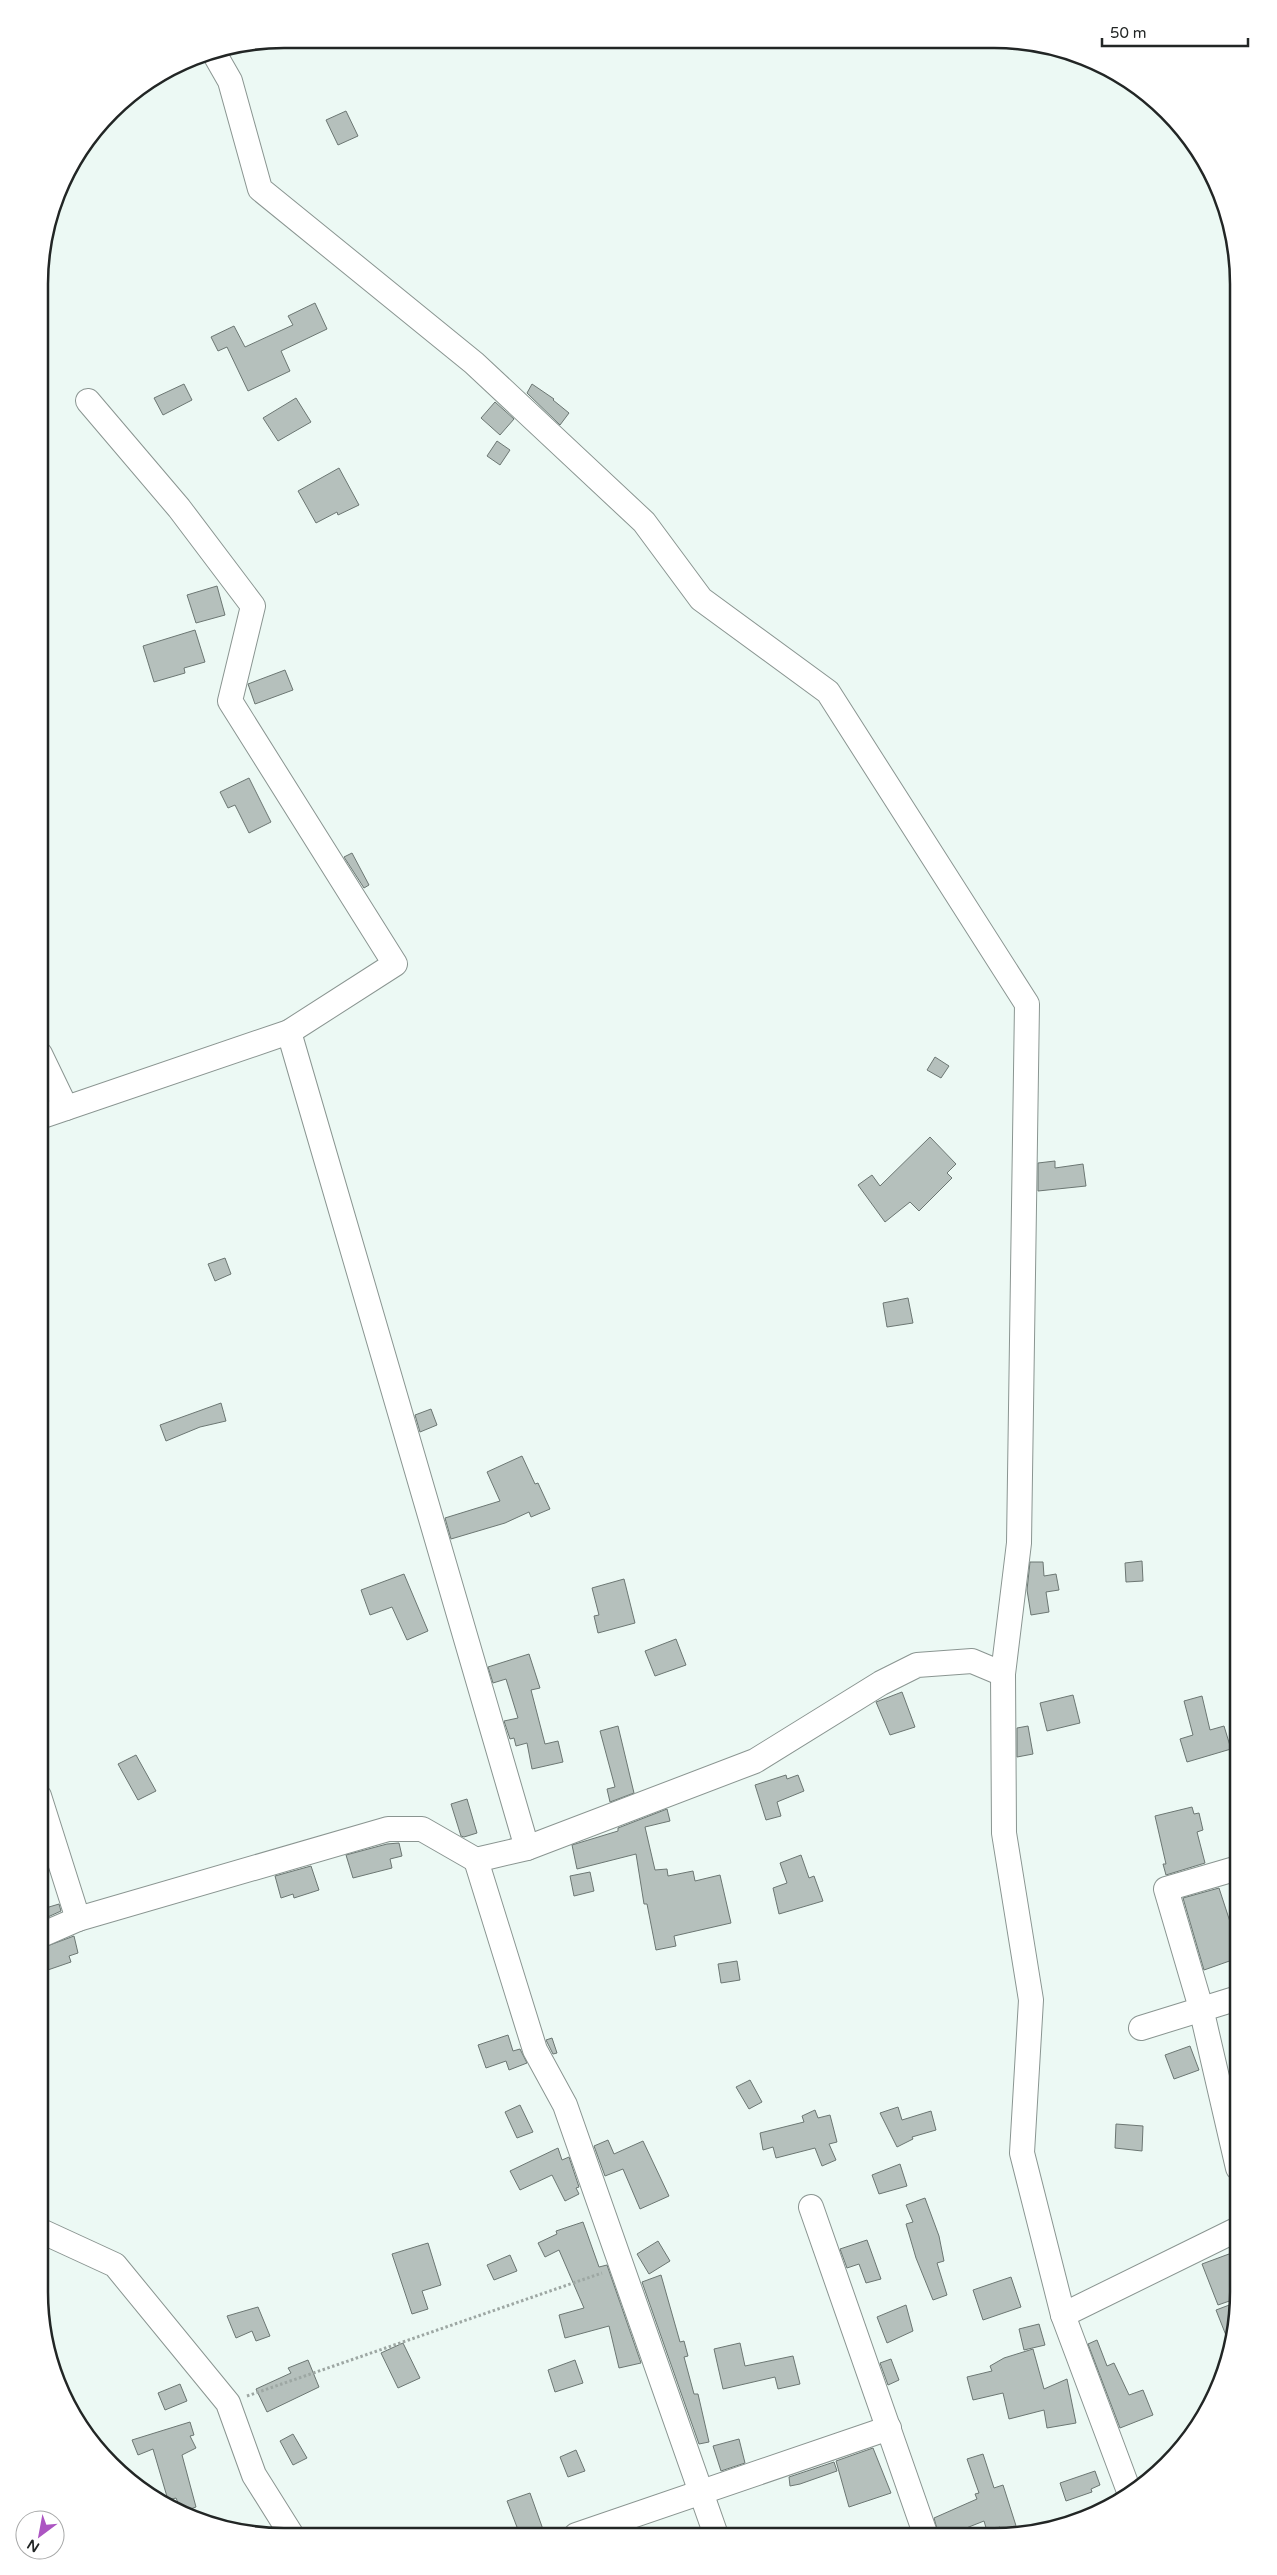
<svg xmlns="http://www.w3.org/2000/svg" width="1277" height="2575" font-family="'Varela Round',sans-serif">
<rect width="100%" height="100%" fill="#ecf9f4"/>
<g fill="#b5c0bc" stroke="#6c7773">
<polygon points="346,111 358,136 338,145 326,120"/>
<polygon points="315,303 327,329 281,351 290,371 248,391 227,347 218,351 211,337 234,326 245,347 293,325 288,316"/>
<polygon points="184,384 192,400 163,415 154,398"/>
<polygon points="532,384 554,399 553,400 569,413 560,425 527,393"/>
<polygon points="296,398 311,422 278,441 263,418"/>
<polygon points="495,402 514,419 500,435 481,418"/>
<polygon points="497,441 510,450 500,465 487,456"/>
<polygon points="339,468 359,505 338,515 337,512 316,523 298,491"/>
<polygon points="217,586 225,615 196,623 187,595"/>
<polygon points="195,630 205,662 184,668 185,673 154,682 143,646"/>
<polygon points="285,670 293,690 255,704 248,684"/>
<polygon points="249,778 271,822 249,833 235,805 228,808 220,792"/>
<polygon points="352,853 369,885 364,888 344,857"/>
<polygon points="935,1057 949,1066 941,1078 927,1070"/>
<polygon points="930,1137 956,1164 947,1173 952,1178 919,1211 910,1202 885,1222 858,1185 872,1175 880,1186"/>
<polygon points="1055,1161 1055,1168 1083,1164 1086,1186 1038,1191 1038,1163"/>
<polygon points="225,1258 231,1274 215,1281 208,1264"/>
<polygon points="908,1298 913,1323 887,1327 883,1303"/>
<polygon points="221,1403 226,1421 200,1427 166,1441 160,1425"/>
<polygon points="431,1409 437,1425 420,1432 415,1415"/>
<polygon points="522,1456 535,1484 538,1483 550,1509 531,1517 529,1512 505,1523 451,1539 445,1518 500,1501 487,1472"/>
<polygon points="1142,1561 1143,1581 1126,1582 1125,1563"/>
<polygon points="1030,1562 1043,1562 1044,1576 1056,1574 1059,1590 1046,1592 1049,1612 1031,1615 1027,1590"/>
<polygon points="404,1574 428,1631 407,1640 392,1607 370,1615 361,1590"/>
<polygon points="624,1579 635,1623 598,1633 594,1616 599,1615 592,1588"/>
<polygon points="676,1639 686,1665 655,1676 645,1651"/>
<polygon points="529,1654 540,1688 531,1690 545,1744 558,1741 563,1762 532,1769 527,1743 516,1746 514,1738 510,1739 504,1721 518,1718 506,1679 493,1683 488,1667"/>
<polygon points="902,1692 915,1727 890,1735 876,1702"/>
<polygon points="1073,1695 1080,1723 1047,1731 1040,1703"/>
<polygon points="1202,1696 1210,1730 1224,1726 1231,1749 1187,1762 1180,1739 1193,1735 1184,1701"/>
<polygon points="618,1726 634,1793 610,1802 607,1789 615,1787 600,1731"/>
<polygon points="1028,1726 1033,1754 1017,1757 1017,1728"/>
<polygon points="136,1755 156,1791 138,1800 118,1764"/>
<polygon points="786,1775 787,1779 798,1775 804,1791 777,1802 781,1816 766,1820 755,1785"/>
<polygon points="467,1799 477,1833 464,1837 461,1836 451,1804"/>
<polygon points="1192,1807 1194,1814 1199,1813 1203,1830 1197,1832 1205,1863 1166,1875 1163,1864 1166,1864 1155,1816"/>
<polygon points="667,1809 670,1821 645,1827 655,1870 667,1869 668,1876 693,1871 695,1881 720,1875 731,1923 674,1936 676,1946 656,1950 647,1904 644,1904 636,1854 577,1869 572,1845 618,1831 618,1828"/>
<polygon points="399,1843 402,1856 390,1859 392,1868 353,1878 346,1855 387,1844"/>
<polygon points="801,1855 809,1878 814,1876 823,1901 779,1914 773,1888 787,1883 780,1863"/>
<polygon points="311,1866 319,1890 294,1898 293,1894 281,1898 275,1876"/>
<polygon points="590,1872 594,1891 574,1896 570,1876"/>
<polygon points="1219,1888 1234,1934 1238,1933 1238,1958 1204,1970 1183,1898"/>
<polygon points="59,1904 61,1911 39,1921 39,1910"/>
<polygon points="74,1936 78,1953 69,1956 71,1962 39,1973 39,1949"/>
<polygon points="737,1961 740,1980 721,1983 718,1964"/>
<polygon points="508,2035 513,2051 520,2049 527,2063 509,2070 506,2061 486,2068 478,2045"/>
<polygon points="552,2038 557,2053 553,2054 546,2040"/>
<polygon points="1190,2046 1199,2070 1174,2079 1165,2055"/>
<polygon points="750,2080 762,2102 749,2109 736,2087"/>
<polygon points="520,2105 533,2132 517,2138 505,2112"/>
<polygon points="898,2107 902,2120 931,2111 936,2130 912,2137 913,2139 897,2147 880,2113"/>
<polygon points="815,2110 818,2118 830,2115 837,2142 829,2144 836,2160 822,2166 815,2148 776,2158 773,2147 763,2150 760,2133 804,2122 802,2116"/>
<polygon points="1116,2124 1143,2126 1142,2151 1115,2148"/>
<polygon points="608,2140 614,2154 643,2141 669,2196 640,2209 623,2169 605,2176 594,2146"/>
<polygon points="558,2148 562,2160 569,2157 579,2187 576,2188 579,2194 565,2201 552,2175 520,2190 510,2171"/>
<polygon points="900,2164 907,2186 879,2194 872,2175"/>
<polygon points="925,2198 939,2236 944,2261 937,2263 947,2295 933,2300 916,2258 906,2224 913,2222 906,2205"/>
<polygon points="583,2222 599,2267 607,2265 641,2363 619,2368 609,2326 565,2338 559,2315 584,2308 559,2250 545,2257 538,2243 557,2234 556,2231"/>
<polygon points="867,2240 881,2279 866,2283 859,2264 847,2268 840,2249"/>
<polygon points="658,2241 670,2261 649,2274 637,2254"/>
<polygon points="428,2243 441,2285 422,2291 428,2309 412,2314 392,2254"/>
<polygon points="1229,2254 1238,2277 1238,2298 1218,2305 1202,2264"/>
<polygon points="510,2255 517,2271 494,2280 487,2265"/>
<polygon points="661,2275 680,2342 684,2341 688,2356 684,2357 694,2394 698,2394 709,2442 699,2444 642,2282"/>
<polygon points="1011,2277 1021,2307 983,2320 973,2290"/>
<polygon points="1232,2304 1236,2315 1229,2343 1216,2310"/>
<polygon points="906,2305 913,2331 887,2343 877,2317"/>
<polygon points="258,2307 270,2336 256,2341 252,2331 236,2338 227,2316"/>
<polygon points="1039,2324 1045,2345 1024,2350 1019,2329"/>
<polygon points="1097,2340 1107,2366 1114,2363 1129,2395 1143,2390 1153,2415 1120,2428 1088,2344"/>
<polygon points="403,2343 420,2378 398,2388 381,2353"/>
<polygon points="740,2343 745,2366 793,2356 800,2384 778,2389 775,2377 723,2389 714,2349"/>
<polygon points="1033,2349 1044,2389 1067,2379 1076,2423 1047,2428 1044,2410 1009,2419 1003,2393 973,2400 967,2377 992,2371 990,2366 1004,2358"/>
<polygon points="891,2359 899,2380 888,2385 880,2363"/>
<polygon points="308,2360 319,2387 267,2412 256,2389 291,2373 288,2368"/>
<polygon points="575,2360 583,2383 555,2392 548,2370"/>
<polygon points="180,2384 187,2401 165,2410 158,2393"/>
<polygon points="190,2422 194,2435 190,2436 196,2448 182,2455 196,2507 182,2512 176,2498 168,2500 153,2449 138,2455 132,2440"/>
<polygon points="293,2434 307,2458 293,2465 280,2441"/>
<polygon points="739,2439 745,2463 721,2471 713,2446"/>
<polygon points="873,2448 891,2493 849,2507 836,2461"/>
<polygon points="576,2450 585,2471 568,2477 560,2457"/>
<polygon points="983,2454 994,2488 1003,2485 1018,2532 1004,2535 1000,2527 987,2531 984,2521 946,2536 939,2536 934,2518 977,2499 975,2494 979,2493 967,2459"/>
<polygon points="834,2462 837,2471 800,2484 790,2486 789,2477"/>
<polygon points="1095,2471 1100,2485 1091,2489 1092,2492 1066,2501 1060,2483"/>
<polygon points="530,2493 545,2535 520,2535 507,2501"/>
</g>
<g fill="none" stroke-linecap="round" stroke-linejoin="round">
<g stroke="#8a9591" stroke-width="26">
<g id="street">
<polyline points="214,53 230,81 260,189 474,363 644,522 701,599 828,692 1027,1004 1019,1543 1003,1674 1004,1833 1031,2000 1022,2153 1063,2315 1130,2494"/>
<polyline points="289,1032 527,1848"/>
<polyline points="40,1054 66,1108"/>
<polyline points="40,1117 289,1032 395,964 230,701 253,606 179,508 88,401"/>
<polyline points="39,1796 78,1919"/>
<polyline points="476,1860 535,2050 565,2105 716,2535"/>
<polyline points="39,1936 78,1919 388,1829 422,1829 476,1860 527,1848 755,1761 881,1683 917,1665 972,1661 1003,1674"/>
<polyline points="1141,2028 1238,1998"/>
<polyline points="1238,2168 1201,2008 1166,1889 1238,1868"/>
<polyline points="811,2207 926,2536"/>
<polyline points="39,2230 115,2265 228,2403 254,2475 291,2534"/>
<polyline points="1063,2315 1238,2229"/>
<polyline points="576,2535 889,2428"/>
</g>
</g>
<polyline stroke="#9da7a3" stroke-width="3" stroke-dasharray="2.5 2.5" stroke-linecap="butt" points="247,2396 602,2273"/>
<use href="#street" stroke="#fff" stroke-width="24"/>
</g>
<path d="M0 0H1277V2575H0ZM284 48H994A236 236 0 0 1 1230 284V2292A236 236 0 0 1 994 2528H284A236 236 0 0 1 48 2292V284A236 236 0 0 1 284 48Z" fill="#fff" fill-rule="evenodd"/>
<path fill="none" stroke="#222625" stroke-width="2.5" d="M284 48H994A236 236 0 0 1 1230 284V2292A236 236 0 0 1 994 2528H284A236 236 0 0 1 48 2292V284A236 236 0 0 1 284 48Z"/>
<g transform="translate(40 2535) rotate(212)"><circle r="24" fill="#ffffff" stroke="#a7a8a8"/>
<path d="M0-4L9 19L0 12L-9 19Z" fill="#ac55c2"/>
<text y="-8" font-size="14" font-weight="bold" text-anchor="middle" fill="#222625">N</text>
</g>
<path d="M1102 38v8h146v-8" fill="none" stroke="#222625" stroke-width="2.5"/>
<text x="1110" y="38" font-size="15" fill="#222625" stroke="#ffffff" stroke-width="4" paint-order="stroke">50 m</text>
</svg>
